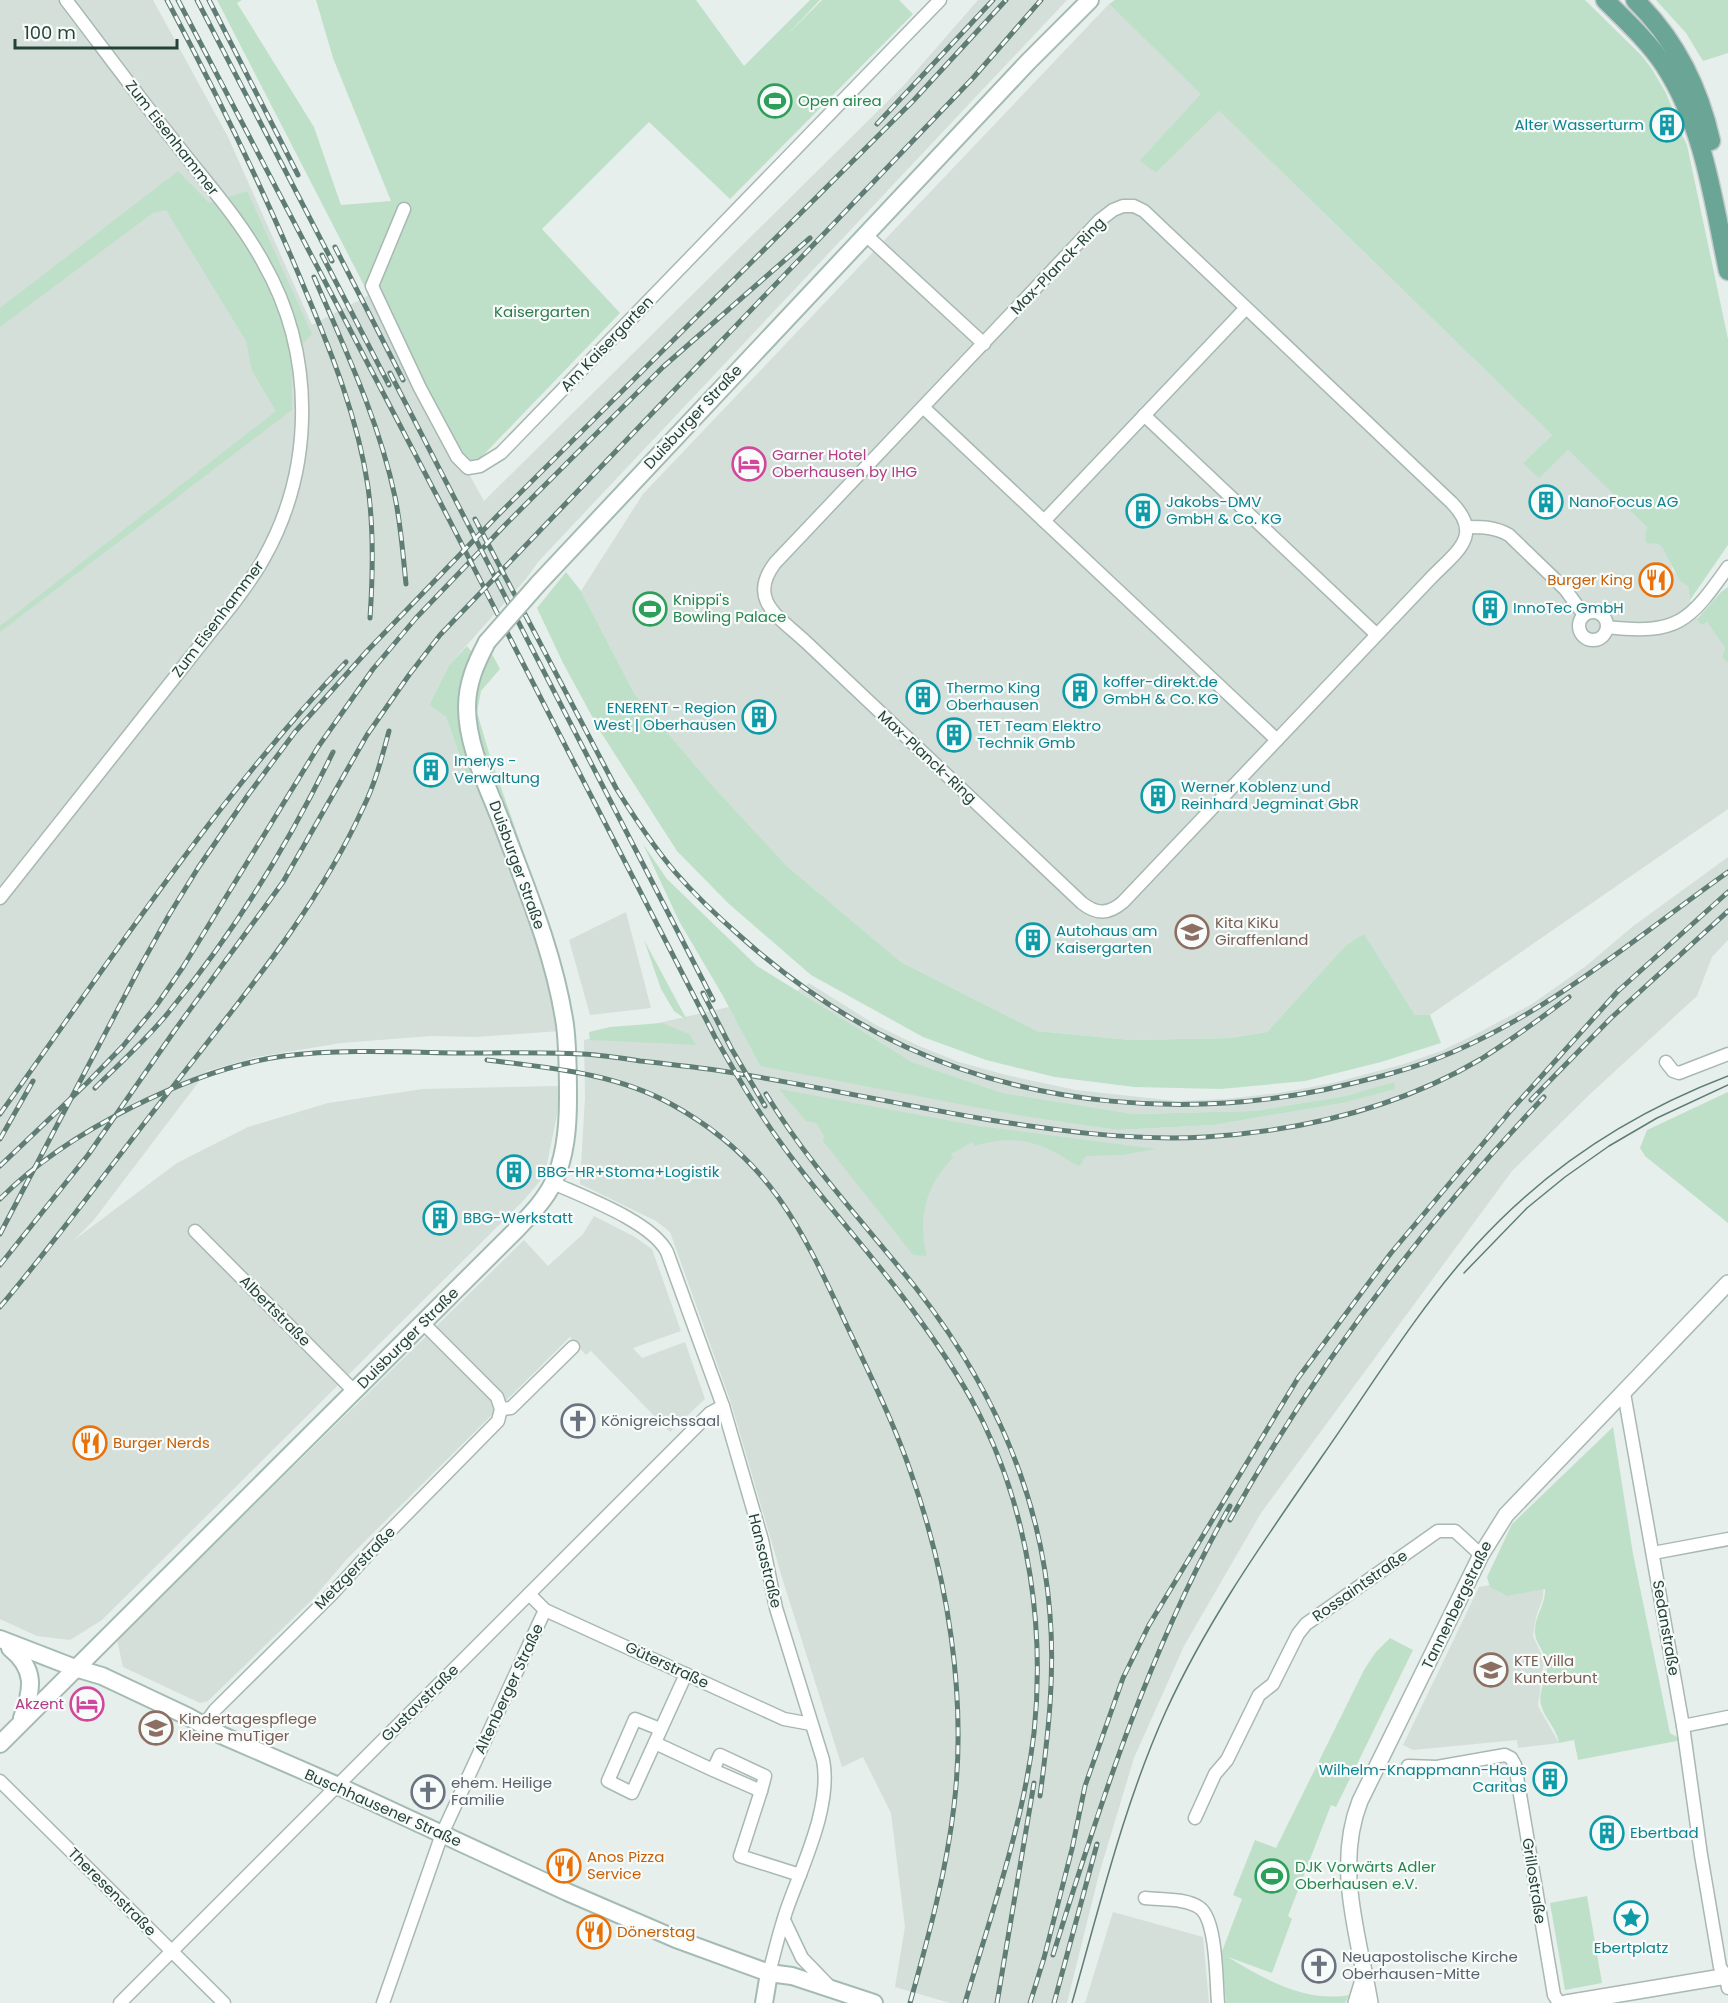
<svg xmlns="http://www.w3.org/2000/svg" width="1728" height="2003" font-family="Poppins,sans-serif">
<rect width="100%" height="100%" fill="#e6efeb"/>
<g fill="#d4dfda">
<polygon points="0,0 153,0 228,137 312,325 369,295 484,501 904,85 978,0 1067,0 538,562 526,579 449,665 429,705 446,717 467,776 479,768 529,901 561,1031 476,1037 431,1036 341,1043 257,1057 207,1071 93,1221 74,1240 177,1163 248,1127 328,1103 423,1089 558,1086 558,1110 547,1164 540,1181 524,1200 102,1620 70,1640 37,1636 0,1619"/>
<polygon points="1109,4 1202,94 1139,161 1156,173 1219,111 1552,435 1523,463 1568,450 1648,527 1645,538 1662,547 1671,562 1672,570 1688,586 1690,600 1697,619 1707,622 1725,648 1722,658 1728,663 1728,809 1430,1015 1415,1015 1364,935 1346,945 1267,1032 1230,1038 1131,1040 1037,1031 901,962 787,866 711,784 634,693 581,591 643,494"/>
<polygon points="1728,857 1728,940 1712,957 1697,996 1589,1095 1512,1171 1261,1513 1184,1646 1134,1758 1099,1874 1067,2003 950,2003 895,1987 905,1927 891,1813 863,1757 842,1767 783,1581 731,1403 670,1232 656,1221 580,1184 585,1097 584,1040 729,1007 760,1066 1118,1130 1214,1125 1343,1103 1393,1083 1345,1096 1254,1111 1134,1114 1003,1093 912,1062 797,991 809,983 876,1025 917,1045 959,1062 1006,1075 1076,1090 1176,1101 1225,1099 1279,1093 1333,1083 1404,1064 1441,1051 1478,1033 1532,1004 1586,966 1632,927"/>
<polygon points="626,912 651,1008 590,1015 569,940"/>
<polygon points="594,1216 635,1237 652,1249 681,1331 633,1348 642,1358 685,1342 705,1399 670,1432 591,1351 586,1355 570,1337 346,1560 312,1600 208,1701 200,1703 123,1667 117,1640 524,1240 548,1266 583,1234"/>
<polygon points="1544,1576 1543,1598 1536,1617 1533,1636 1544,1660 1538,1706 1559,1743 1518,1748 1517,1740 1413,1750 1403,1745 1479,1587"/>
<polygon points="1113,1912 1203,1937 1209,2003 1085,2003"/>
</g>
<g fill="#bfe0c8">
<polygon points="217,0 242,0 237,3 314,127 341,205 391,201 333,58 316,0 696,0 744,66 810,0 820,0 786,36 822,0 899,0 913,14 730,199 649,122 542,229 620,313 468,471 369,295"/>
<polygon points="1115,0 1585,0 1642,56 1652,69 1666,93 1679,125 1679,129 1687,145 1728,339 1728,545 1690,600 1688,586 1680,581 1662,547 1657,544 1647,543 1645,538 1647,527 1568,450 1539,478 1523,463 1552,435 1219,111 1156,173 1139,161 1201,94 1109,4"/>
<polygon points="1656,0 1728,0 1728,53 1703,61 1686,33"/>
<polygon points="178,171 209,203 247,191 312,334 292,354 292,410 0,632 0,626 276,411 252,371 246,341 166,210 153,213 0,327 0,308"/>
<polygon points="566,572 581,591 634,693 711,784 787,866 901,962 1037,1031 1131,1040 1230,1038 1267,1032 1346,945 1364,934 1415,1015 1430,1015 1441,1043 1381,1062 1305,1081 1221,1089 1134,1087 1055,1077 986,1060 923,1037 811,975 729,904 677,851 600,731 563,663 537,608"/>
<polygon points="1728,587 1728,663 1722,658 1725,648 1707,622 1701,625 1697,619 1721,592"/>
<polygon points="485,641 500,669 481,691 477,712 489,753 534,882 569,1002 479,768 467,776 446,717 429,705 449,665 467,646 475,656"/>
<polygon points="643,844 667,879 757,966 912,1062 1003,1093 1134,1114 1254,1111 1345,1096 1394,1082 1395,1089 1343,1103 1214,1125 1118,1130 1017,1115 760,1066 723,996 679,921"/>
<polygon points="644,940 687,1020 674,1011 661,989"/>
<polygon points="662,1023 689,1034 696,1045 590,1040 589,1032 610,1027"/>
<path d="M779 1089 979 1126 1156 1149 1122 1155 1086 1156 1080 1166C1070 1163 1065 1157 1056 1153 1029 1138 1004 1137 975 1146L972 1142 951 1154 953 1158C926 1185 917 1219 927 1256L913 1255 823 1141 824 1136 816 1123 806 1121Z"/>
<polygon points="1728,1092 1728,1223 1645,1156 1640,1148 1647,1130"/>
<path d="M1613 1427 1633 1554 1670 1733 1682 1740 1578 1760 1574 1740 1559 1743C1557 1729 1545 1719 1541 1705 1537 1690 1550 1675 1546 1660 1543 1649 1534 1642 1535 1630 1535 1615 1546 1604 1545 1589L1507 1596 1490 1587 1487 1577 1512 1524Z"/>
<path d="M1390 1638 1413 1650 1336 1807 1331 1805 1288 1916 1292 1919 1272 1973 1228 1957C1264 1979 1306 2003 1349 1995L1345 2003H1226L1221 1954 1242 1899 1233 1895 1255 1840 1276 1848 1364 1670 1375 1653Z"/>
<polygon points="1587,1896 1602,1983 1565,1990 1550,1903"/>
</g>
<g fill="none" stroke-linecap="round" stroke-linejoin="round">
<g stroke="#a8b8b2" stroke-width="15">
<g id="minor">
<path d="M1123 206H1134L1144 211 1452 503C1485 537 1454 553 1429 580L1123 902C1109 914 1097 915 1082 903L807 643C781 618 746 601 775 563L1100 220 1113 210Z"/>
<polyline points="404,209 372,286 420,388 457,457 468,468 480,466 501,453 940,0"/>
<polyline points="867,236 984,344"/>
<polyline points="924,408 1277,740"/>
<polyline points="1144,415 1376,634"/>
<polyline points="1044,521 1246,308"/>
<path d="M1467 527C1483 527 1495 527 1509 535L1565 589 1584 615"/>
<circle cx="1593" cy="626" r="14"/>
<path d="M1607 627C1678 635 1689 622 1728 567"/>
<path d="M0 898 236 600C246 586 256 573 264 558 315 467 315 353 263 262 239 218 204 180 174 141 137 95 102 47 66 0"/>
<polyline points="1666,1062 1673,1071 1679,1073 1728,1054"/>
<path d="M553 1183C584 1197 652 1222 667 1252L723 1406 762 1540 776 1608 823 1760C832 1805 803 1864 788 1906 780 1928 775 1951 769 1973"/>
<polyline points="195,1231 354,1391"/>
<polyline points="1624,1393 1683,1726 1701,1855 1720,1967 1726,1976 1728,1988"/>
<polyline points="501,1409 511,1408 573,1347"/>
<polyline points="1653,1553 1728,1539"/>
<polyline points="529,1594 545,1610 784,1719 811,1724"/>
<polyline points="204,1725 215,1710 332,1594 383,1538 498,1421 501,1409 497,1397 423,1323"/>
<polyline points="1683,1726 1728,1717"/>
<polyline points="660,1729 635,1719 608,1781 632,1793 686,1674"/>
<polyline points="655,1743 713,1770 720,1755 765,1776 761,1791 713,1770"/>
<polyline points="1408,1766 1437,1767 1505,1755 1511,1758 1515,1765 1554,1995 1559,2003"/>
<polyline points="0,1781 224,2003"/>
<polyline points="761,1791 740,1856 800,1875"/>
<polyline points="1195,1818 1215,1774 1227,1760 1259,1695 1273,1684 1298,1634 1306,1624 1438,1531 1455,1531 1481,1555"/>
<path d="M1145 1898C1162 1900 1186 1898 1200 1908 1217 1921 1216 1981 1218 2003"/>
<polyline points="784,1920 802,1958 831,1988"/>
<polyline points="120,2003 710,1413 723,1406"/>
<polyline points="383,2003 442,1834 545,1610"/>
</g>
</g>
<g stroke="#a8b8b2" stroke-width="18">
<g id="tertiary">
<polyline points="1356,2003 1364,1977"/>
<path d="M1370 2003C1359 1937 1334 1867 1360 1801L1481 1555 1506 1515 1728 1283"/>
<polyline points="1566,2003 1728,1976"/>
</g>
</g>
<g stroke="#a4bbb3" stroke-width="20">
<g id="secondary">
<polyline points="538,584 1028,62 1090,0"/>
<polyline points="0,1639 75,1668 102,1676 187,1716 221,1735 336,1785 567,1892 676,1939 769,1973 792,1976 874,2003"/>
<path d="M10 1648C36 1669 33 1689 22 1718"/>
<path d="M0 1744 517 1229C530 1215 545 1200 553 1183 566 1157 568 1126 568 1098 568 1074 568 1049 565 1025 555 957 528 892 504 829 490 791 467 749 467 707 467 683 476 663 487 642"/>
<polyline points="764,2003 769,1973"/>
</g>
</g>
<g stroke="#c2cac8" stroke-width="21">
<g id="primary">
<path d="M1605 0C1626 21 1648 41 1664 65 1704 126 1713 200 1728 271"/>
<path d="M1635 0C1675 39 1699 87 1711 141"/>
</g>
</g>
<use href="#minor" stroke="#fff" stroke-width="12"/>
<use href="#tertiary" stroke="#fff" stroke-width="15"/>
<use href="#secondary" stroke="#fff" stroke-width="16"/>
<use href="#primary" stroke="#6aa596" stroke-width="18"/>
<g stroke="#5f7d75" stroke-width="1.5">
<polyline points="1464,1273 1527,1208 1565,1177 1609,1146 1657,1118 1728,1085"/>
<path d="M1072 2003C1100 1905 1124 1804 1166 1711 1208 1619 1266 1538 1323 1455 1372 1385 1418 1309 1476 1245 1546 1168 1631 1113 1728 1076"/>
</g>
<g stroke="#5f7d75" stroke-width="5">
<g id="rail">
<path d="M167 0C218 96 265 192 306 292 332 354 358 419 368 487 374 531 373 574 370 618"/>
<path d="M178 0 439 500 715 1037C736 1074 757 1111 783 1146 826 1206 877 1259 919 1319 943 1352 966 1386 984 1424 1029 1518 1045 1629 1034 1733 1023 1825 991 1914 965 2003"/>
<polyline points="197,0 332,261"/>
<polyline points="209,0 298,175"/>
<polyline points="877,124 993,0"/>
<polyline points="335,247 403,380"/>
<polyline points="322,255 389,385"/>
<path d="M314 277C345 349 379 421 395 497 401 526 403 555 406 584"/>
<polyline points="390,373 713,1000"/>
<path d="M475 519 616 788C634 817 653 846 675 872 695 895 717 916 740 936 789 980 845 1019 906 1047 1034 1106 1186 1118 1323 1090 1368 1080 1411 1070 1453 1052 1555 1008 1639 935 1728 872"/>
<polyline points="703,993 731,1048 765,1106"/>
<path d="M487 1060C550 1068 615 1073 671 1104 770 1158 802 1229 847 1326 870 1375 894 1423 911 1473 948 1578 967 1696 954 1806 946 1874 928 1938 910 2003"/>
<path d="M95 1088C119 1064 146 1040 168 1013 233 934 288 845 333 752"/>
<path d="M766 1094C809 1165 865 1224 916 1288 991 1384 1041 1493 1050 1615 1055 1676 1048 1736 1040 1796"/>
<polyline points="1531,1100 1611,1018 1728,911"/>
<path d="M0 1114C110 961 216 799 346 662"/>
<polyline points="0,1139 33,1081"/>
<polyline points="0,1166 87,1083 123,1046 156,1006 183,967 318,747 373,669 416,618 505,525 663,367 810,238"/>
<path d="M0 1199C66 1132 191 1069 284 1056 341 1049 401 1052 458 1053 499 1053 541 1052 582 1054 601 1055 621 1058 640 1061 667 1064 695 1067 722 1071 812 1085 901 1105 990 1120 1061 1131 1133 1141 1205 1137 1300 1131 1398 1108 1481 1059 1511 1040 1540 1019 1569 997"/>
<polyline points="0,1234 141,965 169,915 198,868 248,795 295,732 368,650 500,513 913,101 1006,0"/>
<polyline points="0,1265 88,1155 175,1030 283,882 367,735 409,675 440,635 973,78 1041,0"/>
<path d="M0 1307C60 1236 114 1161 171 1089 240 1000 316 911 363 808 375 784 382 757 389 731"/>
<path d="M1230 1520C1316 1366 1423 1225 1544 1097"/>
<path d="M1053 1955C1101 1801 1150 1647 1230 1506"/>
<polyline points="997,2003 1034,1783"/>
<polyline points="1030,2003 1044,1958 1072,1849 1085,1786 1123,1678 1149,1625 1298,1378 1391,1253 1512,1109 1618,991 1728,892"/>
<polyline points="1054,2003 1097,1844"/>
</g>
</g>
<use href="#rail" stroke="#f7fbf9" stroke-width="3" stroke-dasharray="9" stroke-linecap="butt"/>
<g stroke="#a4bbb3" stroke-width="20" stroke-linecap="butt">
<polyline id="secondary-bridge" points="487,642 538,584"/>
</g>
<use href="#secondary-bridge" stroke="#fff" stroke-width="16"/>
</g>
<defs>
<g id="stadium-ring" transform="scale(1.725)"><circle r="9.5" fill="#f7fbf9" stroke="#2e9e5b" stroke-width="1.5"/><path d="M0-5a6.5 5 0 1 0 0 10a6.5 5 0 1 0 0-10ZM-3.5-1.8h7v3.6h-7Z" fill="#2e9e5b"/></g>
<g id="building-ring" transform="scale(1.725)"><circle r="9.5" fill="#f7fbf9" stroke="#0f9aa8" stroke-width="1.5"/><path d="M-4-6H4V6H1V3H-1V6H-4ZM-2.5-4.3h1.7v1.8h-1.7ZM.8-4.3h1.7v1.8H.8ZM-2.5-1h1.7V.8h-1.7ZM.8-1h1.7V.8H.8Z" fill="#0f9aa8"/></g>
<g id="hotel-ring" transform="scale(1.725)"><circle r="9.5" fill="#f7fbf9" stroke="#d1479c" stroke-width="1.5"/><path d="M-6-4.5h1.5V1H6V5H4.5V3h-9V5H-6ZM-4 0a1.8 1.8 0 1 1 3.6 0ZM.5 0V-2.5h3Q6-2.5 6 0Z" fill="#d1479c"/></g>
<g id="restaurant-ring" transform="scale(1.725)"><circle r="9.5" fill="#f7fbf9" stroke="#e8710a" stroke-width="1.5"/><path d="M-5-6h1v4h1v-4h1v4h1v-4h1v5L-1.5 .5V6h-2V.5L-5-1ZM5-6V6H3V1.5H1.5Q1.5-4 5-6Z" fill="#e8710a"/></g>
<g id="school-ring" transform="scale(1.725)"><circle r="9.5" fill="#f7fbf9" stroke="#8d6e63" stroke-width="1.5"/><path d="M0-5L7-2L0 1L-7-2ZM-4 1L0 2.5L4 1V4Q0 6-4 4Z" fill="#8d6e63"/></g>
<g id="church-ring" transform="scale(1.725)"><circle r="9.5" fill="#f7fbf9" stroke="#6b7280" stroke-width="1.5"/><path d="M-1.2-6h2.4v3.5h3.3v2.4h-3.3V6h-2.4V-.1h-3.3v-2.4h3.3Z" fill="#6b7280"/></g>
<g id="sight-ring" transform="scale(1.725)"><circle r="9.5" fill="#f7fbf9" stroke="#0f9aa8" stroke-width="1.5"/><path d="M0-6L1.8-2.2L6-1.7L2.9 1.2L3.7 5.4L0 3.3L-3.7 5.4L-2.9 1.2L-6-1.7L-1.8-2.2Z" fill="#0f9aa8"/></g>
</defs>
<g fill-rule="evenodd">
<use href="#stadium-ring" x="775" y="101"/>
<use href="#building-ring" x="1667" y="125"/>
<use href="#hotel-ring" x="749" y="464"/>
<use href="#building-ring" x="1546" y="502"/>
<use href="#building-ring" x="1143" y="511"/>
<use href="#restaurant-ring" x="1656" y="580"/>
<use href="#building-ring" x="1490" y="608"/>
<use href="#stadium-ring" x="650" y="609"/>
<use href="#building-ring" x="1080" y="691"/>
<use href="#building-ring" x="923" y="697"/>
<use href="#building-ring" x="759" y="717"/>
<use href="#building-ring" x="954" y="735"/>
<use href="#building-ring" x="431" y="770"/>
<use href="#building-ring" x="1158" y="796"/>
<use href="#school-ring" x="1192" y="932"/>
<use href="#building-ring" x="1033" y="940"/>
<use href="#building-ring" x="514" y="1172"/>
<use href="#building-ring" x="440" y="1218"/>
<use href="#church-ring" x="578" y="1421"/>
<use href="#restaurant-ring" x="90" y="1443"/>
<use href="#school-ring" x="1491" y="1670"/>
<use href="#hotel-ring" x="87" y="1704"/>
<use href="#school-ring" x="156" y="1728"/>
<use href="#building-ring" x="1550" y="1779"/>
<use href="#church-ring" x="428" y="1792"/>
<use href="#building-ring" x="1607" y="1833"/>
<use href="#restaurant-ring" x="564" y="1866"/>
<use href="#stadium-ring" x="1272" y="1876"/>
<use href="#sight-ring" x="1631" y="1918"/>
<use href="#restaurant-ring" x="594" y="1932"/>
<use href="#church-ring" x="1319" y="1966"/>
</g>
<g text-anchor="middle" stroke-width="4.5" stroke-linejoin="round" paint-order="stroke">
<g font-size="15" fill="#27864d" stroke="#f7fbf9" text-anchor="start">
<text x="798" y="106">Open airea</text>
<text x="673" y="605">Knippi's<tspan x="673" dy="17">Bowling Palace</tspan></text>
<text x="1295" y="1872">DJK Vorwärts Adler<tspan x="1295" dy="17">Oberhausen e.V.</tspan></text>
</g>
<g font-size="15" fill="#0d838f" stroke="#f7fbf9" text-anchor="start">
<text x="1644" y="130" text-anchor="end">Alter Wasserturm</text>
<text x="1166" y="507">Jakobs-DMV<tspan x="1166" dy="17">GmbH &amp; Co. KG</tspan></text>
<text x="1569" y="507">NanoFocus AG</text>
<text x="1513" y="613">InnoTec GmbH</text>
<text x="1103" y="687">koffer-direkt.de<tspan x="1103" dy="17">GmbH &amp; Co. KG</tspan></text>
<text x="946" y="693">Thermo King<tspan x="946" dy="17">Oberhausen</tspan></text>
<text x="736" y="713" text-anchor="end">ENERENT - Region<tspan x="736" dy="17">West | Oberhausen</tspan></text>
<text x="977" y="731">TET Team Elektro<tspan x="977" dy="17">Technik Gmb</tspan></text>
<text x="454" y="766">Imerys -<tspan x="454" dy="17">Verwaltung</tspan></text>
<text x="1181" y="792">Werner Koblenz und<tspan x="1181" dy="17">Reinhard Jegminat GbR</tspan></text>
<text x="1056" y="936">Autohaus am<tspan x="1056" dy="17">Kaisergarten</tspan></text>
<text x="537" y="1177">BBG-HR+Stoma+Logistik</text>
<text x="463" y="1223">BBG-Werkstatt</text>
<text x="1527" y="1775" text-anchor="end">Wilhelm-Knappmann-Haus<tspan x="1527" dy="17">Caritas</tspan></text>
<text x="1630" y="1838">Ebertbad</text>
<text x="1631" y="1953" text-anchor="middle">Ebertplatz</text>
</g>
<g font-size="15" fill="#24423a" stroke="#f7fbf9">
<text transform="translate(172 138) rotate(52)" y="5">Zum Eisenhammer</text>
<text transform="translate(1058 266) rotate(-46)" y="5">Max-Planck-Ring</text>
<text transform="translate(607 344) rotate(-46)" y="5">Am Kaisergarten</text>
<text transform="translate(693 417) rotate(-47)" y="5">Duisburger Straße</text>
<text transform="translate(218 619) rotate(-53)" y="5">Zum Eisenhammer</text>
<text transform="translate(927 757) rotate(43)" y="5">Max-Planck-Ring</text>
<text transform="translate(517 865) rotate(70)" y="5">Duisburger Straße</text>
<text transform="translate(275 1311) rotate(45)" y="5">Albertstraße</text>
<text transform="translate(408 1338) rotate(-45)" y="5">Duisburger Straße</text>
<text transform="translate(765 1561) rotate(76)" y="5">Hansastraße</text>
<text transform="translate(355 1568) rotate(-46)" y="5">Metzgerstraße</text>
<text transform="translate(1360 1586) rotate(-35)" y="5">Rossaintstraße</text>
<text transform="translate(1457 1605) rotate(-64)" y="5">Tannenbergstraße</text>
<text transform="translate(1666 1628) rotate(80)" y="5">Sedanstraße</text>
<text transform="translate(667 1665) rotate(25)" y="5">Güterstraße</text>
<text transform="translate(509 1689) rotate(-65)" y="5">Altenberger Straße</text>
<text transform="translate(420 1703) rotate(-45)" y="5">Gustavstraße</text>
<text transform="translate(383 1808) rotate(24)" y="5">Buschhausener Straße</text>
<text transform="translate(1534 1881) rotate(81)" y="5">Grillostraße</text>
<text transform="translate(112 1892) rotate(45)" y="5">Theresenstraße</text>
</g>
<g font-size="15" fill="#2d7a4b" stroke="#f7fbf9">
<text x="542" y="317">Kaisergarten</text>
</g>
<g font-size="15" fill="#b23c85" stroke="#f7fbf9" text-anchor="start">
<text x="772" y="460">Garner Hotel<tspan x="772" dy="17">Oberhausen by IHG</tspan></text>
<text x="64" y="1709" text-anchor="end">Akzent</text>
</g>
<g font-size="15" fill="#c56008" stroke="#f7fbf9" text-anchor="start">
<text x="1633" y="585" text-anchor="end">Burger King</text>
<text x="113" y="1448">Burger Nerds</text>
<text x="587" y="1862">Anos Pizza<tspan x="587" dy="17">Service</tspan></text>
<text x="617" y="1937">Dönerstag</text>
</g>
<g font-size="15" fill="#785e54" stroke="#f7fbf9" text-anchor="start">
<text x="1215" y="928">Kita KiKu<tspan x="1215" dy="17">Giraffenland</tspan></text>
<text x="1514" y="1666">KTE Villa<tspan x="1514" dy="17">Kunterbunt</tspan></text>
<text x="179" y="1724">Kindertagespflege<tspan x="179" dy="17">Kleine muTiger</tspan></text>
</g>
<g font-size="15" fill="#5b616d" stroke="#f7fbf9" text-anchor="start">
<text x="601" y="1426">Königreichssaal</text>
<text x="451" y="1788">ehem. Heilige<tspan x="451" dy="17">Familie</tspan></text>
<text x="1342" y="1962">Neuapostolische Kirche<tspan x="1342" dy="17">Oberhausen-Mitte</tspan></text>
</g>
</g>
<path d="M15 39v9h162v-9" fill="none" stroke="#24423a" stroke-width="3"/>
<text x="24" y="39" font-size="18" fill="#24423a" stroke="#f7fbf9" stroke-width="4.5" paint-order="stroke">100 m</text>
</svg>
